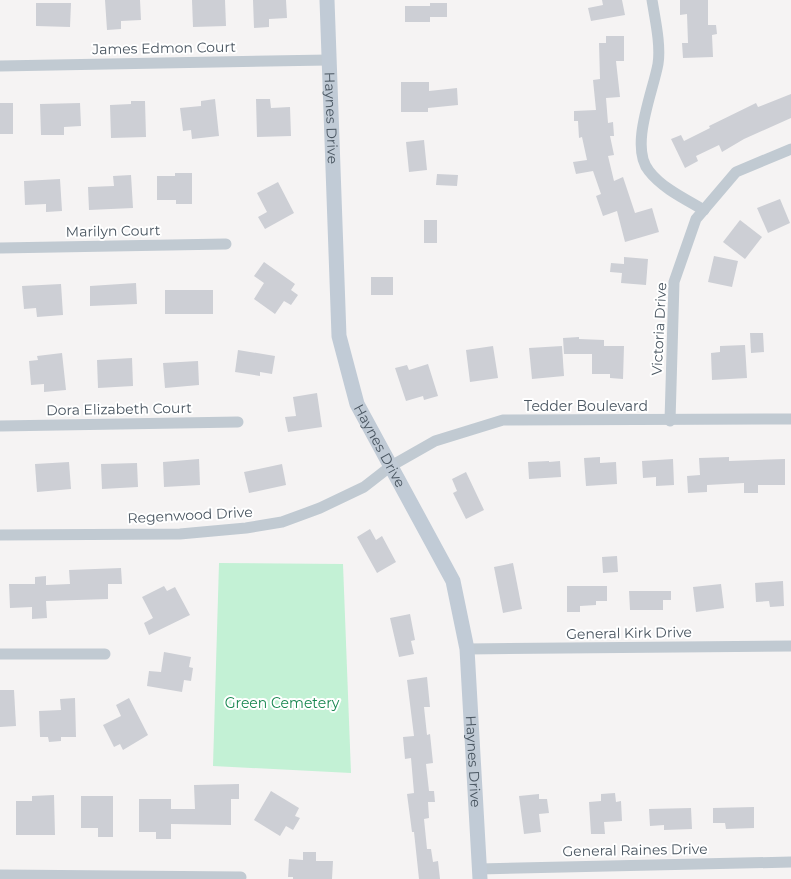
<svg xmlns="http://www.w3.org/2000/svg" width="791" height="879" font-family="Montserrat,sans-serif">
<rect width="100%" height="100%" fill="#f5f3f3"/>
<polygon fill="#c3f1d5" points="219,563 343,564 351,773 213,766"/>
<g fill="#cdcfd5">
<polygon points="105,0 140,0 141,20 121,21 121,29 107,30"/>
<polygon points="192,0 225,0 226,26 193,27"/>
<polygon points="253,0 286,0 287,18 269,19 269,27 254,28"/>
<polygon points="602,0 622,0 625,15 591,21 588,8 603,5"/>
<polygon points="680,0 708,0 708,25 716,25 717,34 712,35 713,57 683,58 682,43 688,43 687,14 680,15"/>
<polygon points="36,3 71,3 70,27 36,26"/>
<polygon points="430,3 447,3 447,17 430,17 430,22 405,22 405,6 430,6"/>
<polygon points="606,36 624,36 624,61 616,61 620,97 606,98 608,123 613,122 614,136 610,136 614,155 608,156 614,181 623,177 635,213 652,208 659,232 625,242 617,211 603,216 596,196 601,194 593,171 576,174 573,162 587,160 582,137 579,138 578,121 574,121 574,111 596,110 593,80 600,79 599,43 606,43"/>
<polygon points="401,82 429,82 429,91 457,88 458,105 428,108 428,112 401,112"/>
<polygon points="791,94 791,118 744,139 722,152 719,145 696,156 698,161 685,168 671,139 681,135 684,141 710,128 709,126 756,103 758,107"/>
<polygon points="215,99 219,136 192,139 191,130 183,131 180,108 201,106 201,101"/>
<polygon points="256,99 270,99 271,108 290,107 291,136 257,137"/>
<polygon points="131,101 145,101 146,137 111,138 110,105 131,104"/>
<rect x="0" y="103" width="13" height="31"/>
<polygon points="80,103 81,126 64,127 64,135 41,135 40,104"/>
<polygon points="424,140 427,170 409,172 406,142"/>
<polygon points="175,173 192,173 192,204 176,204 176,200 157,200 157,176 175,176"/>
<polygon points="437,174 458,175 457,186 436,185"/>
<polygon points="131,175 133,208 89,210 88,187 114,186 113,176"/>
<polygon points="60,179 62,211 46,212 46,204 25,205 24,181"/>
<polygon points="278,182 294,213 265,229 258,217 267,212 257,193"/>
<polygon points="780,199 790,223 768,233 757,208"/>
<rect x="424" y="220" width="13" height="23"/>
<polygon points="740,220 762,237 745,259 723,242"/>
<polygon points="714,256 738,261 732,287 708,282"/>
<polygon points="624,257 648,259 646,285 621,283 622,273 610,272 611,263 624,264"/>
<polygon points="264,262 295,284 291,290 298,295 291,305 284,301 275,314 254,299 264,283 254,276"/>
<rect x="371" y="277" width="22" height="18"/>
<polygon points="136,283 137,304 90,306 90,286"/>
<polygon points="61,284 63,315 37,317 36,308 24,309 22,286"/>
<rect x="165" y="290" width="48" height="24"/>
<polygon points="750,333 763,333 764,352 751,353"/>
<polygon points="579,337 579,339 604,340 604,346 624,346 623,379 610,378 610,374 592,374 592,354 564,354 563,338"/>
<polygon points="745,345 747,378 712,380 711,353 720,352 720,346"/>
<polygon points="493,346 498,378 470,382 466,350"/>
<polygon points="562,346 564,376 532,379 529,348"/>
<polygon points="238,350 275,356 272,374 260,372 260,376 235,372"/>
<polygon points="62,353 66,390 44,392 44,384 31,385 29,361 38,360 37,356"/>
<polygon points="132,358 133,386 98,388 97,360"/>
<polygon points="198,361 199,385 165,388 163,363"/>
<polygon points="428,364 438,396 424,400 423,396 406,401 395,368 407,365 409,370"/>
<polygon points="317,393 322,427 288,432 285,417 296,416 293,397"/>
<polygon points="600,457 600,463 616,462 617,484 586,486 584,458"/>
<polygon points="729,457 729,461 785,459 785,485 758,485 758,493 744,493 744,483 707,485 707,492 688,493 687,476 700,475 699,458"/>
<polygon points="199,459 200,485 164,487 163,462"/>
<polygon points="673,459 674,485 656,486 656,477 643,478 642,461"/>
<polygon points="549,461 549,462 560,461 561,477 529,479 528,462"/>
<polygon points="69,462 71,489 37,492 35,464"/>
<polygon points="137,463 138,487 102,489 101,464"/>
<polygon points="282,464 286,485 249,493 244,472"/>
<polygon points="466,472 484,510 466,519 453,493 457,491 452,479"/>
<polygon points="370,529 376,540 382,536 396,562 377,573 357,537"/>
<polygon points="617,556 618,572 603,573 602,557"/>
<polygon points="513,563 522,609 503,613 494,567"/>
<polygon points="121,568 122,584 108,584 108,599 46,601 47,618 32,619 32,607 10,608 9,584 35,584 35,577 46,576 46,585 70,584 69,570"/>
<polygon points="783,581 784,606 770,607 769,601 756,602 755,583"/>
<polygon points="721,584 724,608 696,612 693,587"/>
<polygon points="164,586 167,591 175,587 190,615 149,635 144,623 153,618 142,597"/>
<polygon points="567,586 607,586 607,601 596,601 596,605 580,606 580,612 567,612"/>
<polygon points="629,591 671,591 671,600 663,600 663,610 630,610"/>
<polygon points="410,614 415,640 411,641 414,654 399,657 390,618"/>
<polygon points="164,652 191,657 189,667 193,668 191,681 184,680 182,692 147,686 149,671 161,672"/>
<polygon points="427,677 430,707 424,707 427,735 430,734 433,763 426,764 429,791 434,791 435,802 428,802 429,818 424,819 427,849 431,849 433,862 438,861 440,879 419,879 414,832 412,832 407,794 414,793 411,758 405,759 403,737 414,736 407,680"/>
<polygon points="0,690 14,690 16,726 0,727"/>
<polygon points="75,698 76,737 61,737 61,741 49,742 48,737 40,737 39,711 61,710 60,699"/>
<polygon points="129,698 148,735 123,750 120,744 114,747 103,725 121,716 116,705"/>
<polygon points="239,784 239,799 231,799 231,825 171,824 171,839 156,839 156,832 139,832 139,799 171,799 171,809 195,809 194,785"/>
<polygon points="271,791 299,808 295,816 300,818 293,830 286,826 280,836 254,820"/>
<polygon points="615,793 616,802 621,801 622,821 604,822 605,834 591,834 589,802 601,801 601,794"/>
<polygon points="539,794 539,799 547,799 549,813 539,814 541,832 524,834 519,796"/>
<polygon points="54,795 55,835 16,835 16,801 32,801 32,796"/>
<polygon points="81,796 113,796 113,837 98,837 98,828 81,828"/>
<polygon points="754,807 754,828 726,829 725,823 713,823 713,808"/>
<polygon points="691,808 692,829 664,830 664,825 650,826 649,809"/>
<polygon points="303,852 316,852 316,861 333,861 332,879 293,879 293,877 288,877 289,859 303,860"/>
</g>
<g fill="none" stroke-linecap="round" stroke-linejoin="round">
<g stroke="#c1cad2" stroke-width="11">
<path d="M652 0C655 19 661 45 658 64 653 92 629 147 649 171 662 188 685 199 704 210"/>
<polyline points="0,66 328,60"/>
<polyline points="0,248 226,244"/>
<polyline points="670,421 674,282 696,219 736,172 791,149"/>
<polyline points="0,426 238,422"/>
<polyline points="0,535 180,534 246,528 282,522 320,508 364,487 391,466 435,441 503,420 791,419"/>
<polyline points="467,649 791,646"/>
<polyline points="0,654 105,654"/>
<polyline points="479,869 791,862"/>
<polyline points="0,875 241,877"/>
</g>
<path stroke="#c1cbd6" stroke-width="15" id="s1" d="M327 0 339 336 357 404 453 581 467 649 480 879"/>
</g>
<g text-anchor="middle" stroke-width="4" stroke-linejoin="round" paint-order="stroke">
<g font-size="14" fill="#4a5661" stroke="#fff">
<text transform="translate(164 48) rotate(-1)" y="5">James Edmon Court</text>
<text dy="5" stroke="none"><textPath href="#s1" startOffset="118">Haynes Drive</textPath></text>
<text transform="translate(113 231) rotate(-1)" y="5">Marilyn Court</text>
<text transform="translate(659 329) rotate(-87)" y="5">Victoria Drive</text>
<text x="586" y="411">Tedder Boulevard</text>
<text transform="translate(119 409) rotate(-1)" y="5">Dora Elizabeth Court</text>
<text dy="5" stroke="none"><textPath href="#s1" startOffset="454">Haynes Drive</textPath></text>
<text transform="translate(190 515) rotate(-3)" y="5">Regenwood Drive</text>
<text transform="translate(629 633) rotate(-1)" y="5">General Kirk Drive</text>
<text dy="5" stroke="none"><textPath href="#s1" startOffset="790">Haynes Drive</textPath></text>
<text transform="translate(635 850) rotate(-1)" y="5">General Raines Drive</text>
</g>
<g font-size="14" fill="#17864f" stroke="#fff">
<text x="282" y="708">Green Cemetery</text>
</g>
</g>
</svg>
